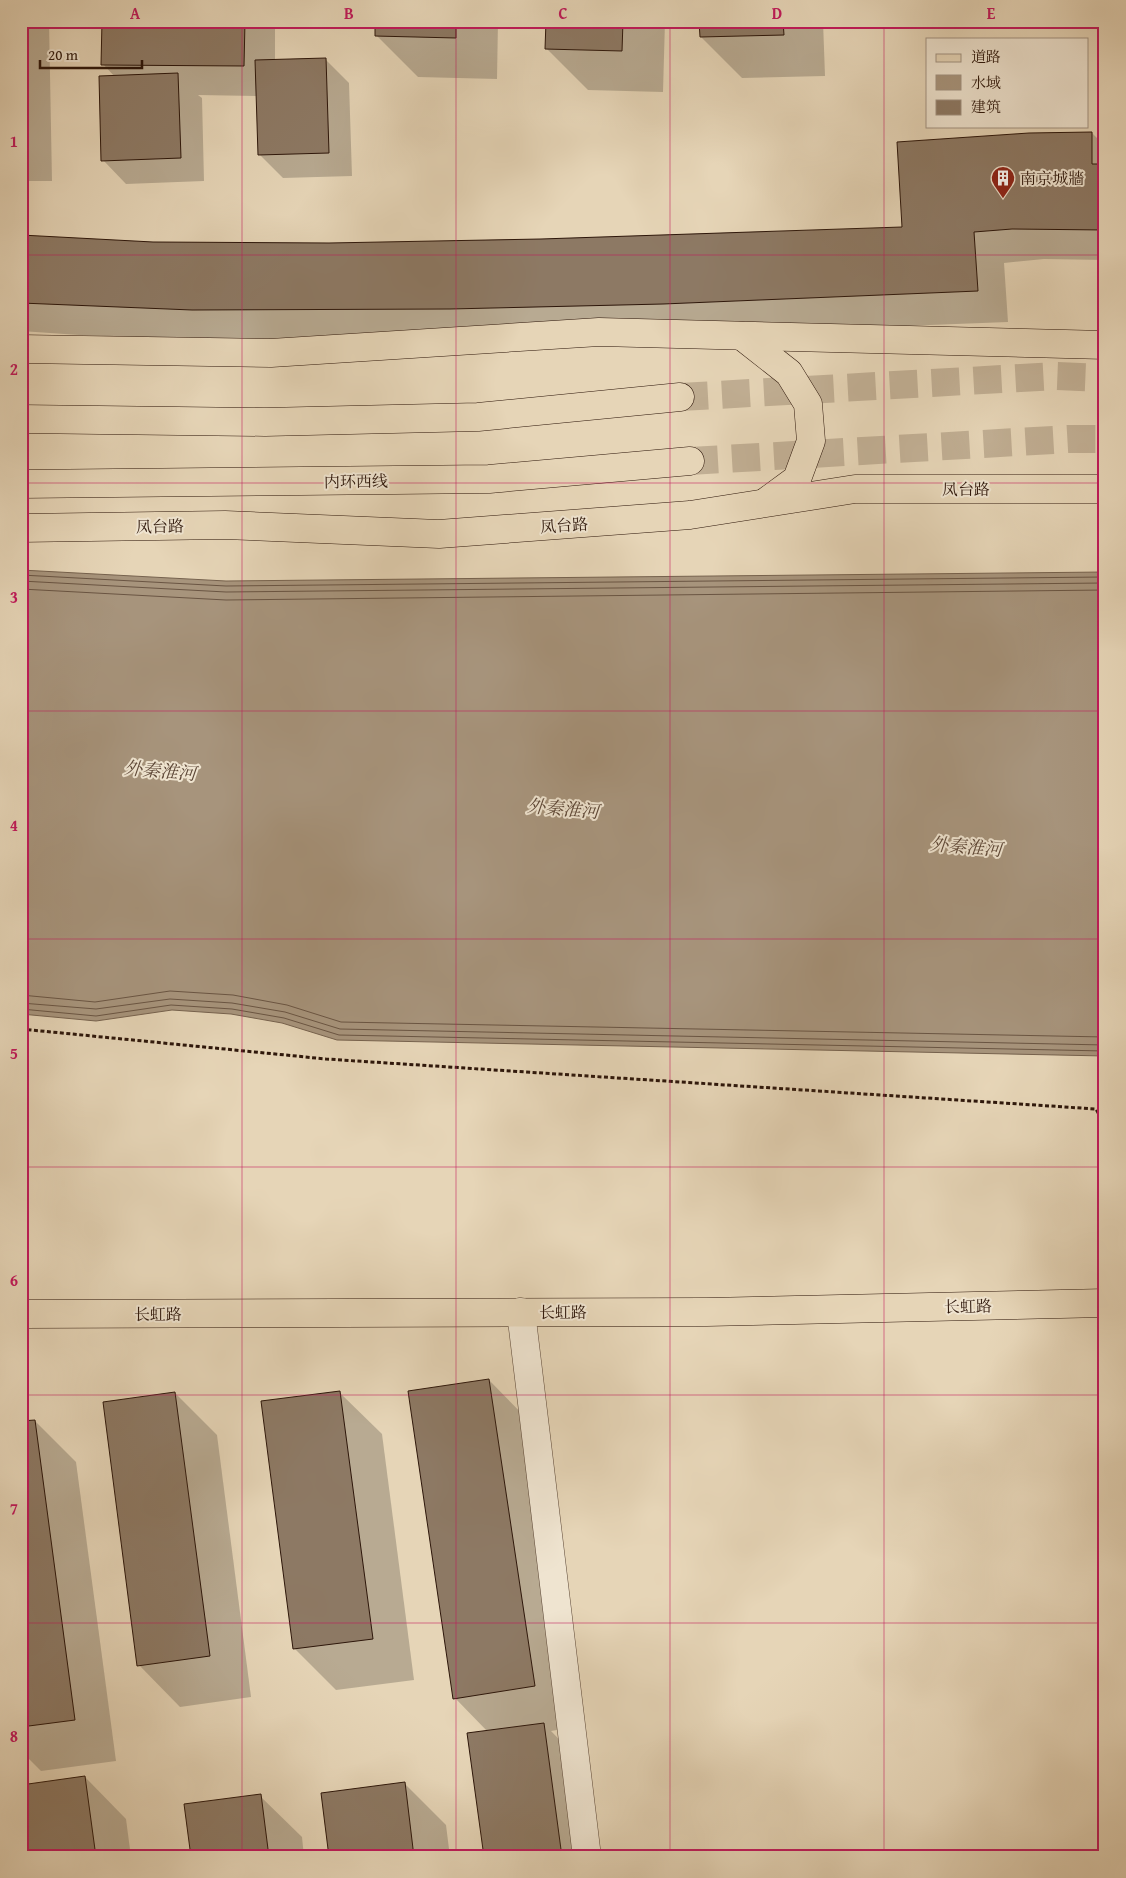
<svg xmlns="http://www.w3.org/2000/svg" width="1126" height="1878" font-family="'Gentium Book Plus','Noto Serif SC',serif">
<rect width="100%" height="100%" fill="#e6d5b7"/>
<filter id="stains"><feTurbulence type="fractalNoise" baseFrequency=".004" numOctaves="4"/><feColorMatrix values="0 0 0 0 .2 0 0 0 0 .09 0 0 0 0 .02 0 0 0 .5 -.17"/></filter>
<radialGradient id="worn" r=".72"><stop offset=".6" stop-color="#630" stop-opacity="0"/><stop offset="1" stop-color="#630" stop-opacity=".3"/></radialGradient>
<polygon fill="#a7947c" stroke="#76624e" points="21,570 226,581 1105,572 1105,1056 337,1040 282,1023 231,1014 172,1010 96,1021 21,1014"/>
<g fill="#0003">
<polygon points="21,21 49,21 52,181 21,181"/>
<polygon points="103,21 275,21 275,61 325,59 349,83 352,176 283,178 259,154 257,96 198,95 202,98 204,181 126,184 103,160 115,77 103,64"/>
<polygon points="377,21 498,21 497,79 418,77 376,35"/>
<polygon points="547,21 665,21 663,92 588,90 547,49"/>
<polygon points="701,21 823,21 825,76 742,78 701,37"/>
<polygon points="1092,133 1105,146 1105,260 1044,259 1004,263 1008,322 694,334 224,340 79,335 21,331 21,237 153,243 329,244 541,241 903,228"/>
<polygon points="489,1380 530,1422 576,1727 551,1731 585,1766 597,1857 485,1857 488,1732 455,1698"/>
<polygon points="175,1393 217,1435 251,1697 180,1707 139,1665"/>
<polygon points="340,1393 382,1434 414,1680 336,1690 294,1648"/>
<polygon points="35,1421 76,1462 116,1761 41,1771 21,1751 21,1423"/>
<polygon points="85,1777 126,1819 131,1857 21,1857"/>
<polygon points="404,1783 446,1825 450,1857 331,1857"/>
<polygon points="260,1796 302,1837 304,1857 192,1857"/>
</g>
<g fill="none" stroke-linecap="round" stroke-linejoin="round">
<g stroke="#6a5543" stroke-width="1">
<polyline points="21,575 226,586 1105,577"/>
<polyline points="21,581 226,592 1105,583"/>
<polyline points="21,589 226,600 1105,590"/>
<polyline points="21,995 95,1002 170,991 233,995 287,1005 341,1022 1105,1037"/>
<polyline points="21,1003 96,1009 170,999 232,1003 285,1012 340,1029 1105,1045"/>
<polyline points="21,1009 96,1016 171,1005 232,1009 284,1018 339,1035 1105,1051"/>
</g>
</g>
<g fill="#8d7964" stroke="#2d160a">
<polygon points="102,21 245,21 244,66 101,65"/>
<polygon points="375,21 456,21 456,38 375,36"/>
<polygon points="546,21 623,21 622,51 545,49"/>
<polygon points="699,21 783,21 784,35 700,37"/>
<polygon points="326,58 329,153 258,155 255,60"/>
<polygon points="178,73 181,158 101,161 99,76"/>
<polygon points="1092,132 1092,164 1105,164 1105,230 1012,229 974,232 978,291 663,304 450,309 192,310 21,303 21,235 153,242 329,243 541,239 902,227 897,142 1029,133"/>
<polygon points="489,1379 535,1686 453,1699 408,1391"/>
<polygon points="340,1391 373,1639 293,1649 261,1401"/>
<polygon points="175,1392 210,1656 137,1666 103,1402"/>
<polygon points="35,1420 75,1720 21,1727 21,1421"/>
<polygon points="544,1723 562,1857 484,1857 467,1733"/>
<polygon points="85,1776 96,1857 21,1857 21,1785"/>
<polygon points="405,1782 414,1857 329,1857 321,1793"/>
<polygon points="261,1794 269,1857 191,1857 184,1804"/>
</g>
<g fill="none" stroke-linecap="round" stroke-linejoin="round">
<g stroke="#c1af94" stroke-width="28" stroke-dasharray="28 14" stroke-linecap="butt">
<polyline points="680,397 1056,376 1105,378"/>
<polyline points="690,461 1069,439 1105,439"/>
</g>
<g stroke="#5b4635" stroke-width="29">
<polyline id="minor" points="521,1312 587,1857"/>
</g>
<g stroke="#2d160a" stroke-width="29">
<g id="major">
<polyline points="742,336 789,373 808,404 811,441 797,479 767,501"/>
<polyline points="21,349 271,353 599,332 1105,345"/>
<polyline points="21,528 225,525 439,534 690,515 855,489 1105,489"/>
<polyline points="21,1314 707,1312 1105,1303"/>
</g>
</g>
<g stroke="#2d160a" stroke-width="29">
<g id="highway">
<polyline points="21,419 265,422 478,417 680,397"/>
<polyline points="21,484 489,479 690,461"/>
</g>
</g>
<polyline stroke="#2d160a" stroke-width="3" stroke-dasharray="4 2.5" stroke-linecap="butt" points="21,1029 326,1059 1096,1109 1105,1126"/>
<use href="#minor" stroke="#efe4d0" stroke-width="28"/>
<use href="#major" stroke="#e6d5b7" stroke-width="28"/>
<use href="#highway" stroke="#e6d5b7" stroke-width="28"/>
</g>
<path fill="none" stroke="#c2185b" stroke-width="1" stroke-opacity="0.55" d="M242 21V1857M456 21V1857M670 21V1857M884 21V1857M21 255H1105M21 483H1105M21 711H1105M21 939H1105M21 1167H1105M21 1395H1105M21 1623H1105"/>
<defs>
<g id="building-pin" transform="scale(1.25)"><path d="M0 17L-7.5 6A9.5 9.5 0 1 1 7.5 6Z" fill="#8f2418" stroke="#efe4d0"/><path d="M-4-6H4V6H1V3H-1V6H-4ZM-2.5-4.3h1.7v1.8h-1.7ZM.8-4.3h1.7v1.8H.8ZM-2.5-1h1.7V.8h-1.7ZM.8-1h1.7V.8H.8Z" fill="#fff"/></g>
</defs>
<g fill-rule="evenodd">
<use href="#building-pin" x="1003" y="178"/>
</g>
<g text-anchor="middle" stroke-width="4" stroke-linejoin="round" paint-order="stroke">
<g font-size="16" fill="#2d160a" stroke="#efe4d0" text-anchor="start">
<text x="1020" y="184">南京城牆</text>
</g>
<g font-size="16" fill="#2d160a" stroke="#efe4d0">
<text transform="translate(356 481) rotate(-1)" y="6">内环西线</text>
<text x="966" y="495">凤台路</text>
<text transform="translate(564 525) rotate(-4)" y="6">凤台路</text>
<text transform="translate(160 526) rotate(-1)" y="6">凤台路</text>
<text transform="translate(968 1306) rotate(-1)" y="6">长虹路</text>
<text x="563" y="1318">长虹路</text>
<text x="158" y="1320">长虹路</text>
</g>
<g font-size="18" font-style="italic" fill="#5e4838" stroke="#efe4d0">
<text transform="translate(160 771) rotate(5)" y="6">外秦淮河</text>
<text transform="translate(563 809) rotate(5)" y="6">外秦淮河</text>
<text transform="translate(966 847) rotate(5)" y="6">外秦淮河</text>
</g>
</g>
<rect width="1126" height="1878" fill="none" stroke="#e6d5b7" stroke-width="55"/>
<rect x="926" y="38" width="162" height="90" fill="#efe4d0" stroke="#a19281"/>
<rect x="936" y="54" width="25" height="8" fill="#e6d5b7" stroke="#a19281"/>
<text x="971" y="62" font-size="15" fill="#2d160a">道路</text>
<rect x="936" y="75" width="25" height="15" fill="#a7947c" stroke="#a19281"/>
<text x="971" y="88" font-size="15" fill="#2d160a">水域</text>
<rect x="936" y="100" width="25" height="15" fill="#8d7964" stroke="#a19281"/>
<text x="971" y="112" font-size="15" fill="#2d160a">建筑</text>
<path d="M40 60v8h102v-8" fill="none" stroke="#2d160a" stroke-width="2.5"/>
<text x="48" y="60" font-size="15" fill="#2d160a" stroke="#efe4d0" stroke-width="4" paint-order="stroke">20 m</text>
<rect x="28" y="28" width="1070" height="1822" fill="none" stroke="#c2185b" stroke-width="2"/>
<g font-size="16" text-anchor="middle" font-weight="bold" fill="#c2185b">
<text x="135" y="19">A</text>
<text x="349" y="19">B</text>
<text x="563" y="19">C</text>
<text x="777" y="19">D</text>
<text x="991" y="19">E</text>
<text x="14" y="147">1</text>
<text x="14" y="375">2</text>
<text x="14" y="603">3</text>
<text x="14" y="831">4</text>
<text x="14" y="1059">5</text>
<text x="14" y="1286">6</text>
<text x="14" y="1514">7</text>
<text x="14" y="1742">8</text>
</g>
<rect width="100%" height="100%" filter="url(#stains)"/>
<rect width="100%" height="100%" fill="url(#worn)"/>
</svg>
